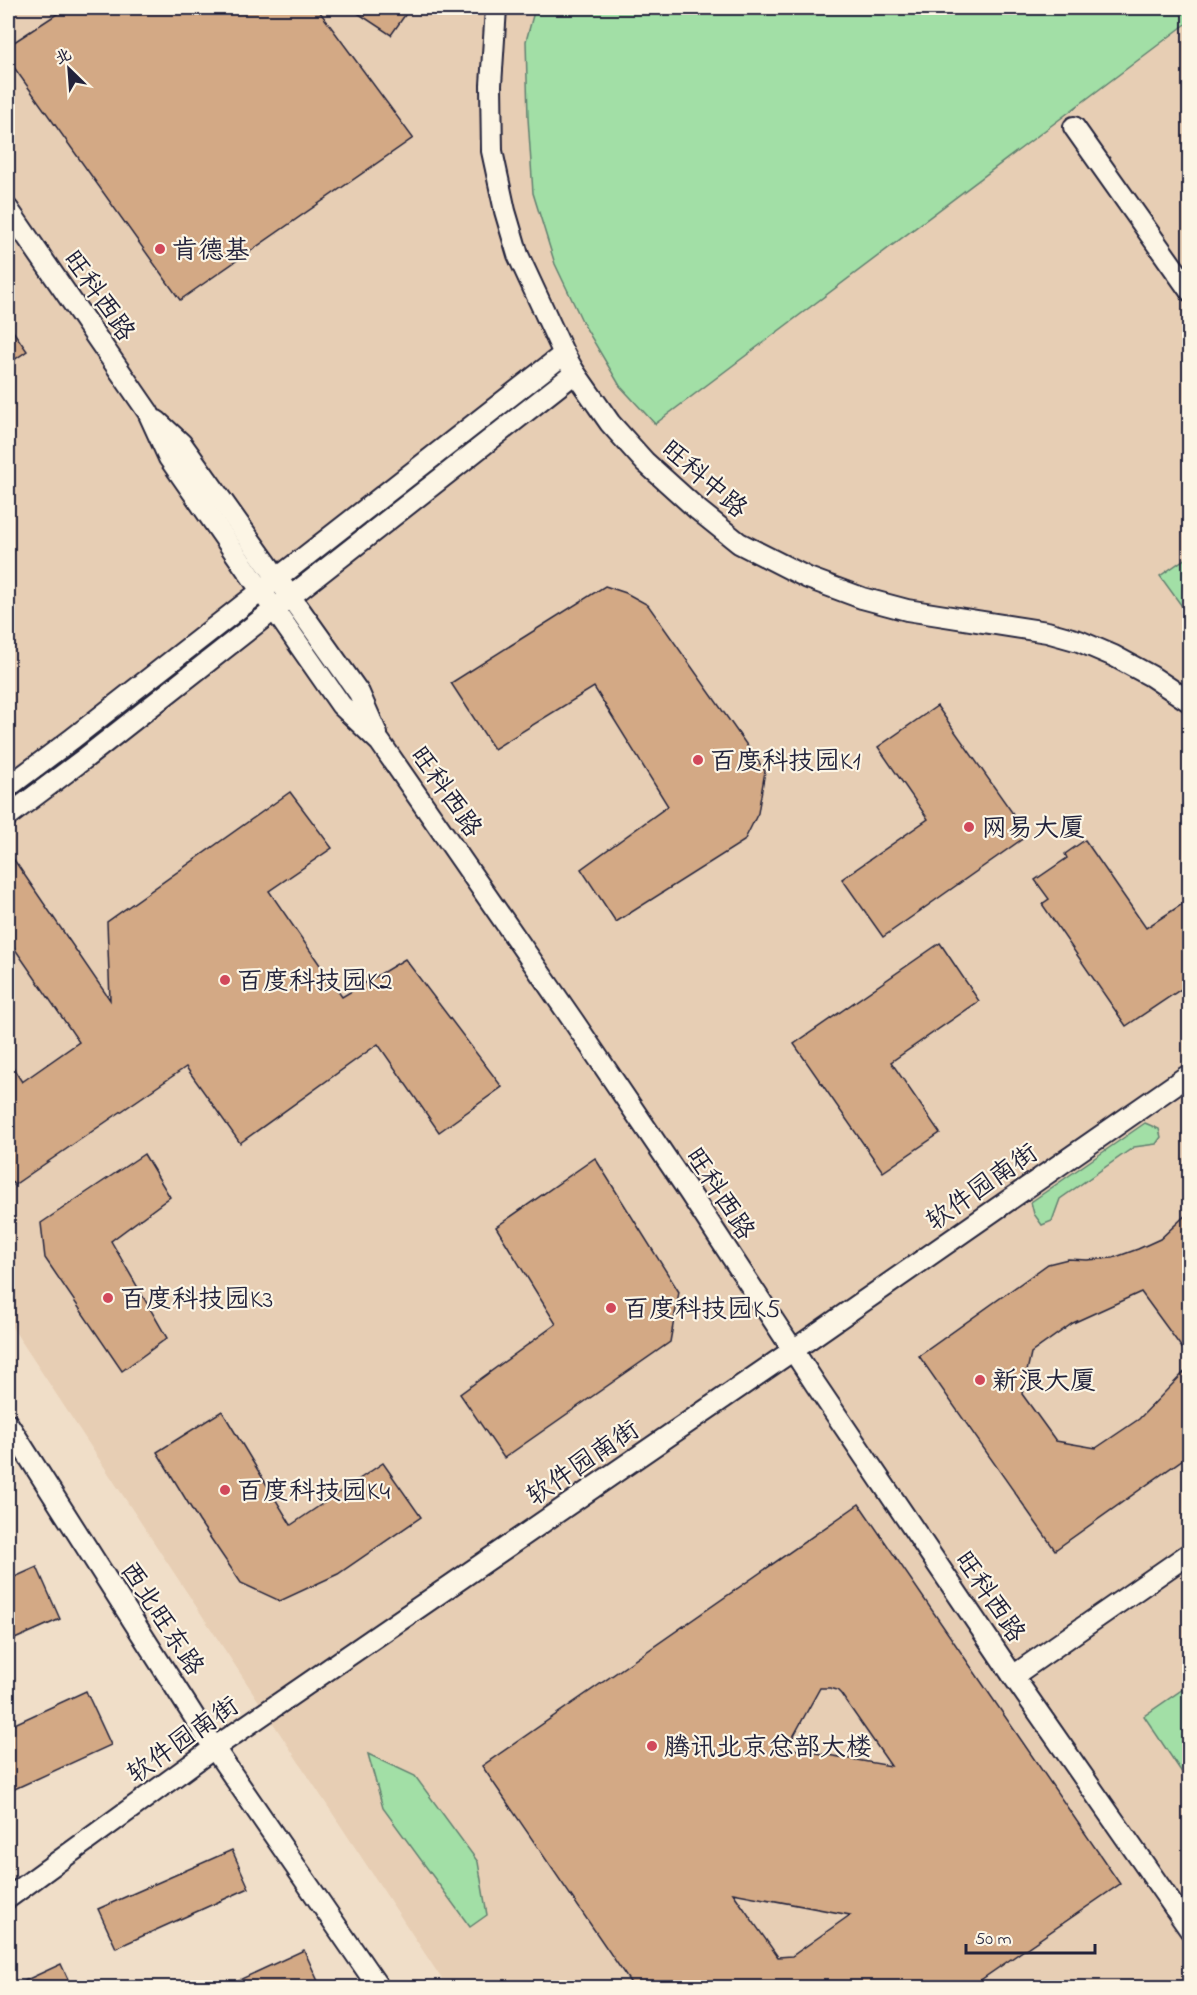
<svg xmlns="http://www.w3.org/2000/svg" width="1197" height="1995" font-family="'Indie Flower','LXGW WenKai TC',sans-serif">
<rect width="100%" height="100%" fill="#f0dec8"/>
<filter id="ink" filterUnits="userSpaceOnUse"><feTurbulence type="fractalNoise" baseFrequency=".0167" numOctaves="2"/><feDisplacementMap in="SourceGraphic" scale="12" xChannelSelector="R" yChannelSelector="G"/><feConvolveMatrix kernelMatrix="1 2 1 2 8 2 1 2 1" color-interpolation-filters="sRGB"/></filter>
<g filter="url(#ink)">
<polygon fill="#e7ceb4" points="8,8 1189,8 1189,1987 447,1987 8,1321"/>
<g fill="#a2dfa6" stroke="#628070" stroke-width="1.5">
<polygon points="535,8 1189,8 1190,21 655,424 620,386 584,325 555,264 533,193 528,118 526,41"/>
<polygon points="1189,556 1189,616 1160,576"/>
<polygon points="1145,1123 1159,1129 1161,1137 1156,1144 1134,1147 1060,1199 1052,1221 1042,1225 1034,1214 1031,1202"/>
<polygon points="1189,1685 1189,1783 1144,1716"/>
<polygon points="368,1754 415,1776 478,1862 487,1915 470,1927 383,1808"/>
</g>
<g fill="#d3a985" stroke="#22223b" stroke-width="1.5" fill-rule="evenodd">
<polygon points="66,8 317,8 413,138 180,300 8,59 8,46"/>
<polygon points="350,8 410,8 391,35"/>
<polygon points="8,324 27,351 8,364"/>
<polygon points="605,586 626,593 648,605 765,771 758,813 744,841 616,922 581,869 668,806 594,687 494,749 451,683"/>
<polygon points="937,706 1028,835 883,937 842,879 928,819 878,747"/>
<polygon points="290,792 332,848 269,891 342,997 405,959 502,1087 439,1132 378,1044 240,1143 186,1067 14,1185 8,1176 8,1060 22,1082 79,1042 8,939 8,851 110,1000 107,922"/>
<polygon points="1085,840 1146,928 1190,899 1190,983 1126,1026 1042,904 1049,899 1035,880 1067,858 1065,854"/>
<polygon points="940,943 979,1001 891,1062 940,1133 883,1172 794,1044"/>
<polygon points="144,1154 170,1197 111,1241 167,1338 122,1371 45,1258 41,1223"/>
<polygon points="595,1158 679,1292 670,1342 504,1458 460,1394 556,1324 496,1227"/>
<polygon points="1190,1211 1190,1359 1141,1292 1073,1323 1031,1353 1022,1394 1056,1441 1096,1448 1139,1419 1190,1366 1190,1454 1055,1550 919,1356 1048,1264 1068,1259 1087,1260 1113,1258 1138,1249 1160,1239"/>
<polygon points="222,1411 291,1525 383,1463 421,1517 338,1574 280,1601 241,1583 199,1521 157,1452"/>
<path d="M859 1504 1120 1884 969 1988H634L482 1766ZM820 1688H830L837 1690 841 1694 891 1766 787 1748ZM733 1893 850 1915 792 1956 778 1957Z"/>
<polygon points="37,1567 60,1619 8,1642 8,1580"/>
<polygon points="86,1691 111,1745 8,1792 8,1727"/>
<polygon points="232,1850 249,1888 116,1948 98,1909"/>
<polygon points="304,1950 321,1988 222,1988"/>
<polygon points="61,1964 72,1988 9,1988"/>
</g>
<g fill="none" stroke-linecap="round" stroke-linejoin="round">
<g stroke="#22223b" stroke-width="24">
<g id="minor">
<polyline points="496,8 491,85 492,151 505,211 518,255 564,354 575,373 610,423 645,462 698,510 739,543 808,578 862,598 907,610 1047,632 1079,641 1114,656 1151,676 1190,702"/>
<polyline points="1074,127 1190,291"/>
<polyline points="8,209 148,412 169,458 274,609 341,705 380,742 574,1022 689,1192 816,1385 1013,1676 1190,1930"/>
<polyline points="157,421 181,443 359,693 377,734"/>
<polyline points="8,787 72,739 564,354"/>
<polyline points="8,816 84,759 575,373"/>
<polyline points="8,1424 214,1748 379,1988"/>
<polyline points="1013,1676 1190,1553"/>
<polyline points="8,1898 214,1748 792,1351 1190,1074"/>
</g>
</g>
<use href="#minor" stroke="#fcf5e5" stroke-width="20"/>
</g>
</g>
<g fill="#d1495b" stroke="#fcf5e5" stroke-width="2">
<circle cx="160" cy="249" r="6"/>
<circle cx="698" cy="760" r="6"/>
<circle cx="969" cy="827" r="6"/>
<circle cx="225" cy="980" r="6"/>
<circle cx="108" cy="1298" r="6"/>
<circle cx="611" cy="1308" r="6"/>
<circle cx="980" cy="1380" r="6"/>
<circle cx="225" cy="1490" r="6"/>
<circle cx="652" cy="1746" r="6"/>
</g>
<g text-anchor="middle" stroke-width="4.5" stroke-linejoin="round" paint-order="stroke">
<g font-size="26" fill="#22223b" stroke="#fcf5e5" text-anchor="start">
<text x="172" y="258">肯德基</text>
<text x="710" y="769">百度科技园K1</text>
<text x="981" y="836">网易大厦</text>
<text x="237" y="989">百度科技园K2</text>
<text x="120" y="1307">百度科技园K3</text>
<text x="623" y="1317">百度科技园K5</text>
<text x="992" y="1389">新浪大厦</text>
<text x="237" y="1499">百度科技园K4</text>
<text x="664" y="1755">腾讯北京总部大楼</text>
</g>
<g font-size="26" fill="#22223b" stroke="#fcf5e5">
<text transform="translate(100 295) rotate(55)" y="9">旺科西路</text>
<text transform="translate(705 478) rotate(41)" y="9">旺科中路</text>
<text transform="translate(447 791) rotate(55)" y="9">旺科西路</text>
<text transform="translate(981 1186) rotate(-35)" y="9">软件园南街</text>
<text transform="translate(721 1193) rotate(57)" y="9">旺科西路</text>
<text transform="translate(582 1462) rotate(-34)" y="9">软件园南街</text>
<text transform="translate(991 1596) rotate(56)" y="9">旺科西路</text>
<text transform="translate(163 1618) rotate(57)" y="9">西北旺东路</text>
<text transform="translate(182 1739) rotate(-35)" y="9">软件园南街</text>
</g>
</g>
<rect width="1197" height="1995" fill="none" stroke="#fcf5e5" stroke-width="30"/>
<rect x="15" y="15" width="1167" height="1965" fill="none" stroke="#22223b" stroke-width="2" filter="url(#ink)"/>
<g transform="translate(69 69) rotate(335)" stroke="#fcf5e5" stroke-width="4.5" paint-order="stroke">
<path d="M0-4.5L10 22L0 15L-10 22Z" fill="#22223b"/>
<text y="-9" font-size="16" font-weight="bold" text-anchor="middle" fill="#22223b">北</text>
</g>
<path d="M966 1944v9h129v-9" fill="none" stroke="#22223b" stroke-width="3"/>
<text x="975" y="1944" font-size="18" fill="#22223b" stroke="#fcf5e5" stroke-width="4.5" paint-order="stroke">50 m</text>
</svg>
